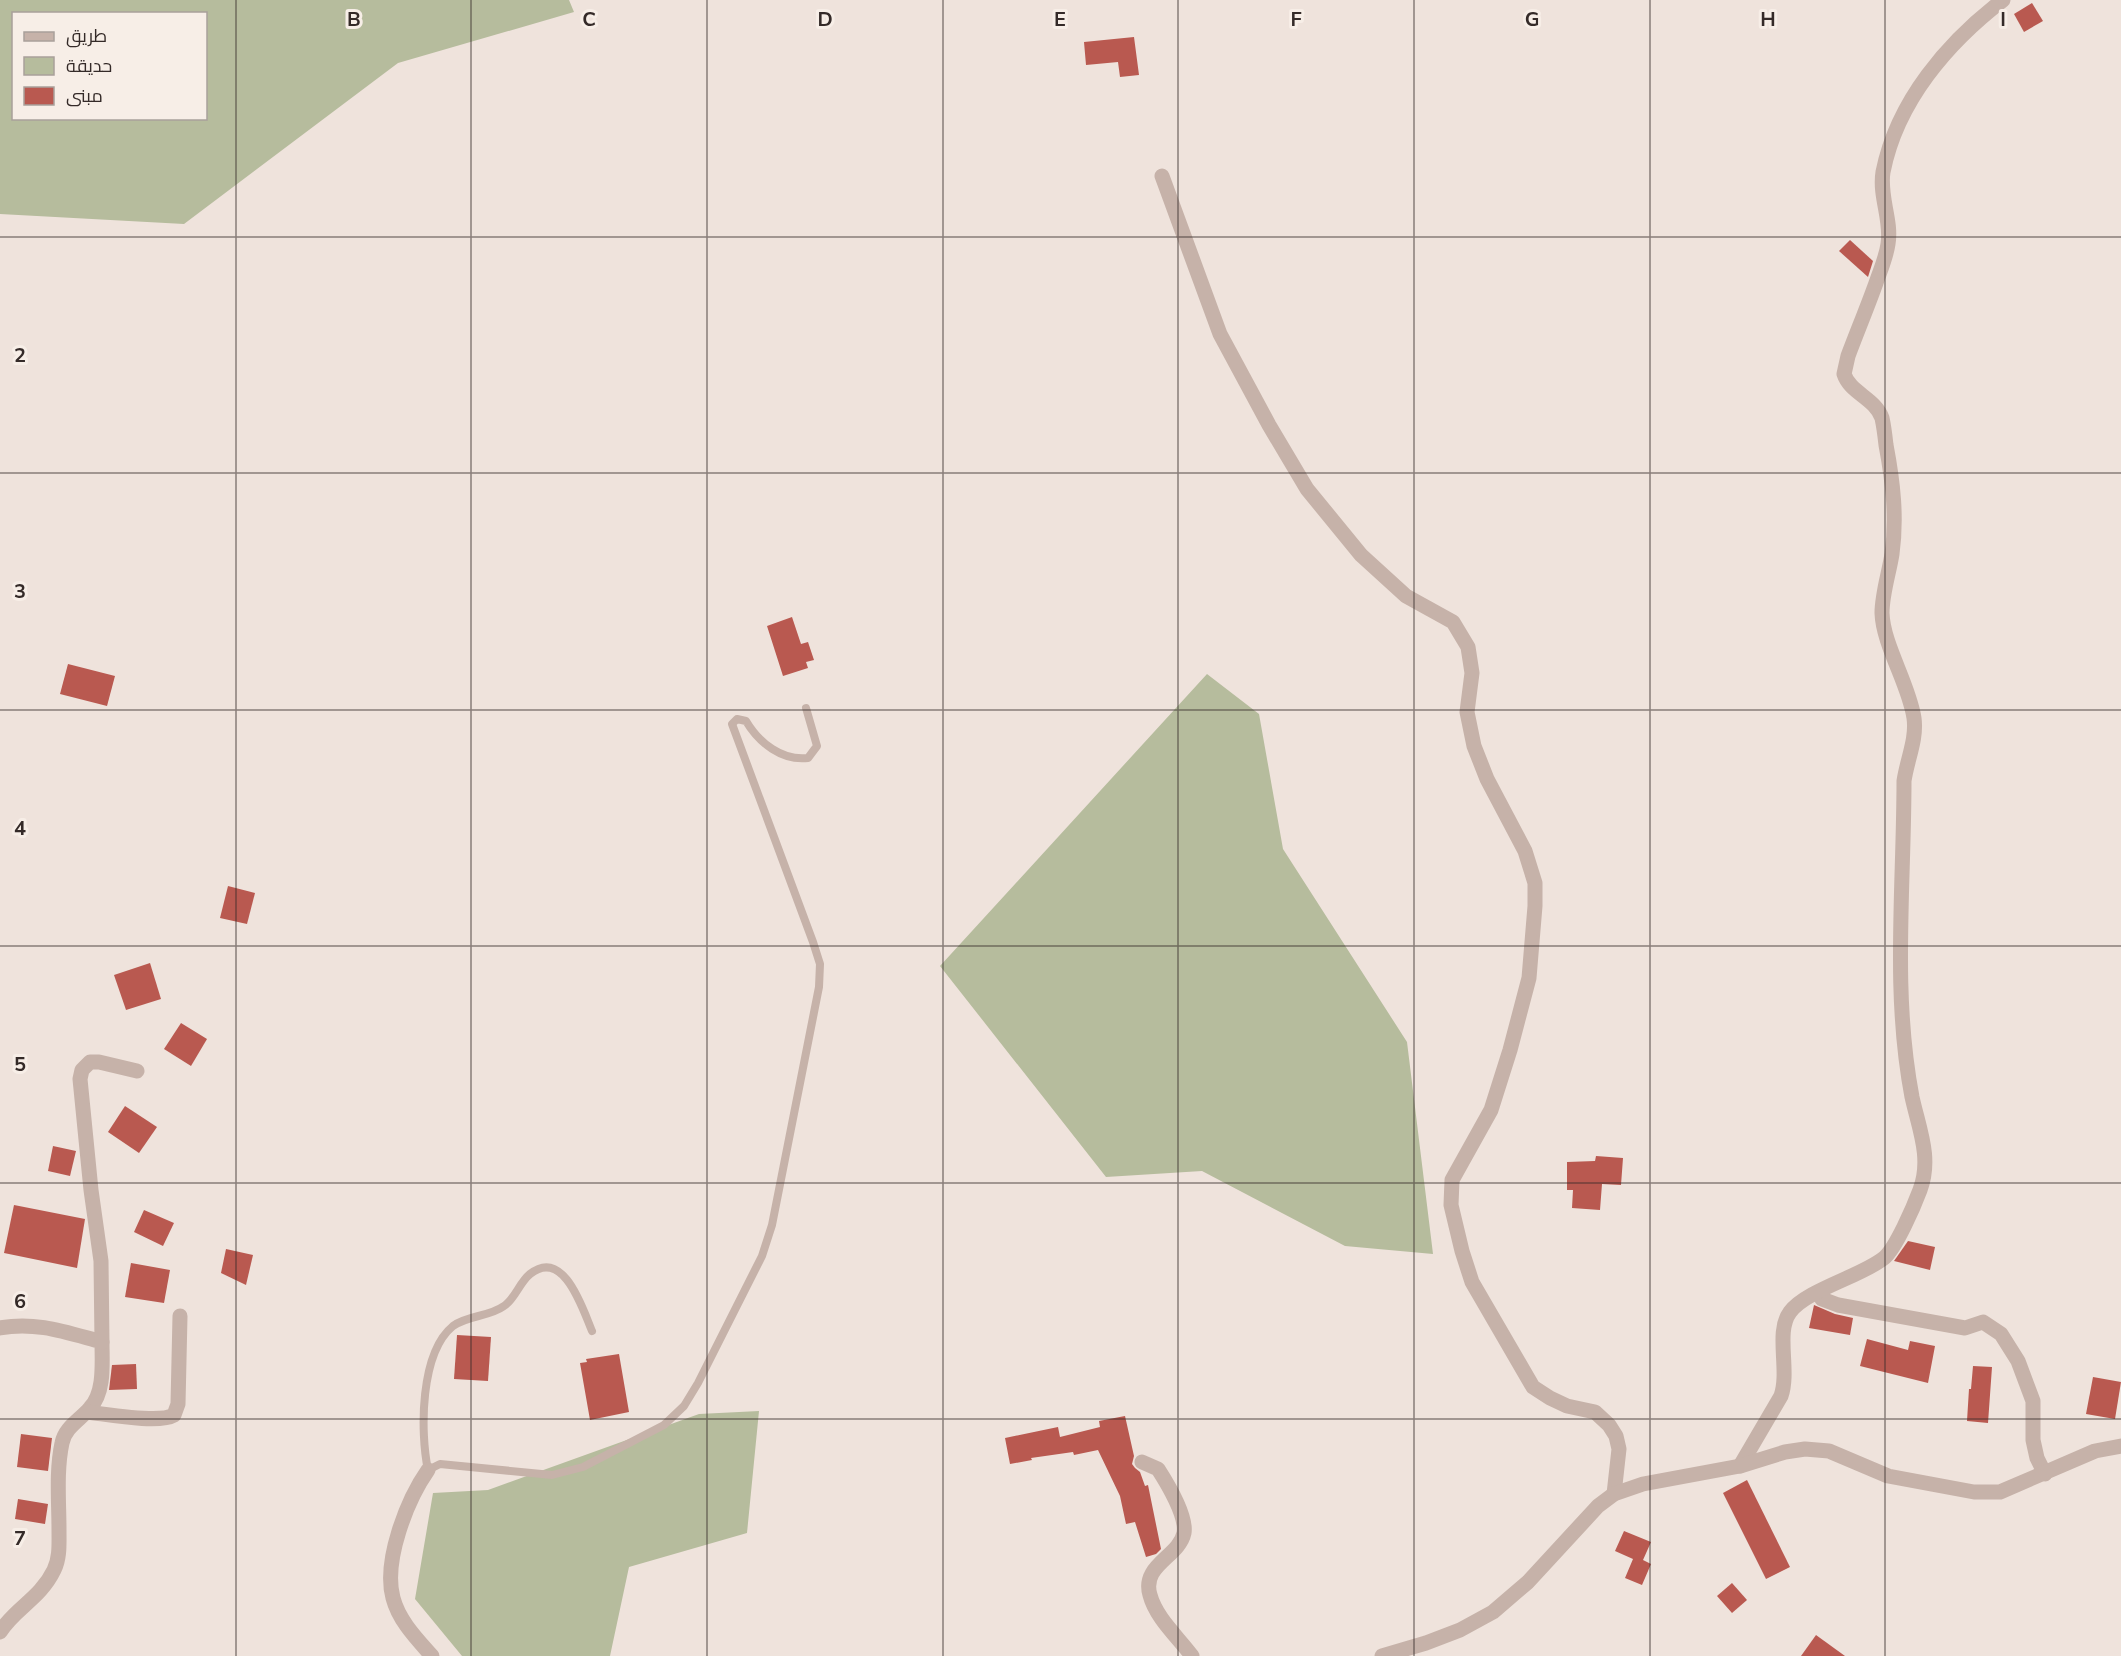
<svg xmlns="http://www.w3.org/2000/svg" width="2121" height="1656" font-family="'Nunito Sans',Cairo,sans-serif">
<rect width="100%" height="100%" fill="#efe3dc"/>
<g fill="#b6bc9d" fill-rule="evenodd">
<path d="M0 0H569L574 12 398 63 184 224 0 214ZM14 14H206V118H14Z"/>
<polygon points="1207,674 1259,714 1283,849 1407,1042 1433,1254 1345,1246 1202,1171 1106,1177 940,966"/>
<polygon points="759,1411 747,1533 629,1567 610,1656 462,1656 415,1599 433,1493 488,1490 699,1414"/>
</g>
<g fill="#b95950">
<polygon points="2032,3 2043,21 2024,32 2014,14"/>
<polygon points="1134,37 1139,75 1120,77 1118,62 1086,65 1084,42"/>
<polygon points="1850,240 1873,261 1868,277 1839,251"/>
<polygon points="792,617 801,644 808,642 814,660 806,662 808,668 783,676 767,626"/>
<polygon points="68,664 115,676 107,706 60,694"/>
<polygon points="228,886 255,893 247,924 220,918"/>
<polygon points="150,963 161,999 126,1010 114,975"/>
<polygon points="181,1023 207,1039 191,1066 164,1049"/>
<polygon points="125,1106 157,1127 139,1153 108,1132"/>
<polygon points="53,1146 76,1151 70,1176 48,1171"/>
<polygon points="1596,1156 1623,1158 1621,1185 1602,1184 1600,1210 1572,1208 1573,1190 1567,1190 1567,1162 1595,1161"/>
<polygon points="14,1205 85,1219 77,1268 4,1253"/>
<polygon points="144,1210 174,1223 163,1246 134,1232"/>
<polygon points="1908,1241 1935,1247 1930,1270 1894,1261"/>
<polygon points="226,1249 253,1255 246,1285 221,1273"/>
<polygon points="131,1263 170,1270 164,1303 125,1297"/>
<polygon points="1814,1305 1835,1314 1853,1318 1850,1335 1809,1328"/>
<polygon points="457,1335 491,1337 488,1381 454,1379"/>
<polygon points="1867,1339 1908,1350 1910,1341 1935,1346 1928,1383 1860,1366"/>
<polygon points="619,1354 629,1412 590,1420 580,1363 587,1362 586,1359"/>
<polygon points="136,1364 137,1389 109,1390 112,1365"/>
<polygon points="1973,1366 1992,1367 1988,1423 1967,1421 1969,1389 1971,1389"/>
<polygon points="2093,1377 2121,1382 2115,1419 2086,1414"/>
<polygon points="1125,1416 1134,1456 1132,1464 1135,1468 1140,1472 1145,1486 1148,1485 1161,1549 1156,1554 1146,1557 1135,1522 1126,1524 1120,1496 1098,1450 1074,1455 1073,1452 1031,1458 1032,1460 1010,1464 1005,1438 1058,1427 1060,1437 1100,1427 1099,1421"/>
<polygon points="21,1434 52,1438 48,1471 17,1467"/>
<polygon points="1747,1480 1790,1567 1766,1579 1723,1493"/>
<polygon points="18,1499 48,1504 45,1524 15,1519"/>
<polygon points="1624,1531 1651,1542 1643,1560 1651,1564 1642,1585 1625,1578 1633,1559 1615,1551"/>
<polygon points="1732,1583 1747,1600 1732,1613 1717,1596"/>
<polygon points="1816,1635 1845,1656 1801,1656"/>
</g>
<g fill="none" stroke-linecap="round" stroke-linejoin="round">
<path stroke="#c6b2a9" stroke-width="8" d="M592 1331C583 1310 564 1247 530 1274 519 1283 515 1299 504 1306 489 1317 468 1315 453 1326 420 1353 420 1432 428 1470L440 1464 552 1475 583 1467 664 1425 684 1406 698 1383 762 1256 772 1225 819 987 820 964 813 942 732 724 737 719 746 721C759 743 782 761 808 758L817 746 806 708"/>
<g stroke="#c6b2a9" stroke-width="15">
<polyline points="1162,176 1220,334 1269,425 1307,489 1361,555 1406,596 1453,622 1468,647 1472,673 1467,712 1474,746 1487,779 1525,851 1535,883 1535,906 1529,978 1510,1050 1491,1110 1452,1180 1451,1205 1462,1251 1472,1282 1533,1387 1550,1398 1567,1406 1595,1412 1609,1425 1616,1436 1619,1449 1614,1494"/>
<polyline points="1818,1293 1822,1299 1838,1305 1965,1328 1983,1322 2001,1334 2018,1361 2033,1401 2033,1440 2037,1458 2045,1474"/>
<path d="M0 1328C36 1321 68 1333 102 1342 102 1363 105 1392 90 1408 80 1420 65 1427 62 1443 56 1471 59 1502 59 1530 59 1544 60 1558 54 1570 40 1599 15 1608 0 1632"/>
<polyline points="102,1342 101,1261 91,1190 80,1079 82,1070 90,1062 99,1062 137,1071"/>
<path d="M87 1412C106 1414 159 1424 174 1415L178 1404 180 1316"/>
<path d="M1142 1462 1158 1469C1167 1483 1187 1516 1184 1533 1179 1557 1141 1565 1150 1595 1156 1618 1178 1637 1192 1656"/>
<path d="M1740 1466 1781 1396C1790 1370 1775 1332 1790 1312 1806 1290 1862 1276 1884 1258 1896 1248 1914 1206 1920 1190 1932 1158 1919 1129 1912 1097 1892 992 1904 887 1904 781 1907 760 1917 739 1914 718 1909 684 1883 645 1882 613 1882 594 1889 573 1892 554 1897 517 1893 482 1886 445 1885 436 1884 427 1882 418 1875 398 1850 393 1844 374L1848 356C1857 332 1867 308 1876 283 1880 271 1886 258 1888 244 1892 220 1879 197 1883 172 1897 101 1948 42 2003 0"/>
<path d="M428 1470C407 1500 383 1561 393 1598 399 1621 417 1639 432 1656"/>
<polyline points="1382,1656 1426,1643 1460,1630 1493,1612 1528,1582 1598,1506 1614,1494 1643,1484 1740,1466 1785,1452 1805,1449 1829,1451 1888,1476 1974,1492 2000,1492 2095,1451 2121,1446"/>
</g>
</g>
<path fill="none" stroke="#342a28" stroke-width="1.5" stroke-opacity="0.55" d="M236 0V1656M471 0V1656M707 0V1656M943 0V1656M1178 0V1656M1414 0V1656M1650 0V1656M1885 0V1656M0 237H2121M0 473H2121M0 710H2121M0 946H2121M0 1183H2121M0 1419H2121"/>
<g font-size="20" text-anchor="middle" font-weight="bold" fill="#342a28" stroke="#f7eee7" stroke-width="6" stroke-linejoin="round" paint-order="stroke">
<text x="354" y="26">B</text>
<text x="589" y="26">C</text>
<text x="825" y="26">D</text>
<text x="1060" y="26">E</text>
<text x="1296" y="26">F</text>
<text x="1532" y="26">G</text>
<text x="1768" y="26">H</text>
<text x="2003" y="26">I</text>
<text x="20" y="362">2</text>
<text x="20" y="598">3</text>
<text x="20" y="835">4</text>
<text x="20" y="1071">5</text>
<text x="20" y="1308">6</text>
<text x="20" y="1545">7</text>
</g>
<rect x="12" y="12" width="195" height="108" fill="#f7eee7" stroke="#a9a09b" stroke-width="1.5"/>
<rect x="24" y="32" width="30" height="9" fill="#c6b2a9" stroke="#a9a09b" stroke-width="1.5"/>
<text x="66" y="42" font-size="18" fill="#342a28">طريق</text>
<rect x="24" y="57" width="30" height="18" fill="#b6bc9d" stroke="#a9a09b" stroke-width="1.5"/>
<text x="66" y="72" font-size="18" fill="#342a28">حديقة</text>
<rect x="24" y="87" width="30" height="18" fill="#b95950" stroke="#a9a09b" stroke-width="1.5"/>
<text x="66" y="102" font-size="18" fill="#342a28">مبنى</text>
</svg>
